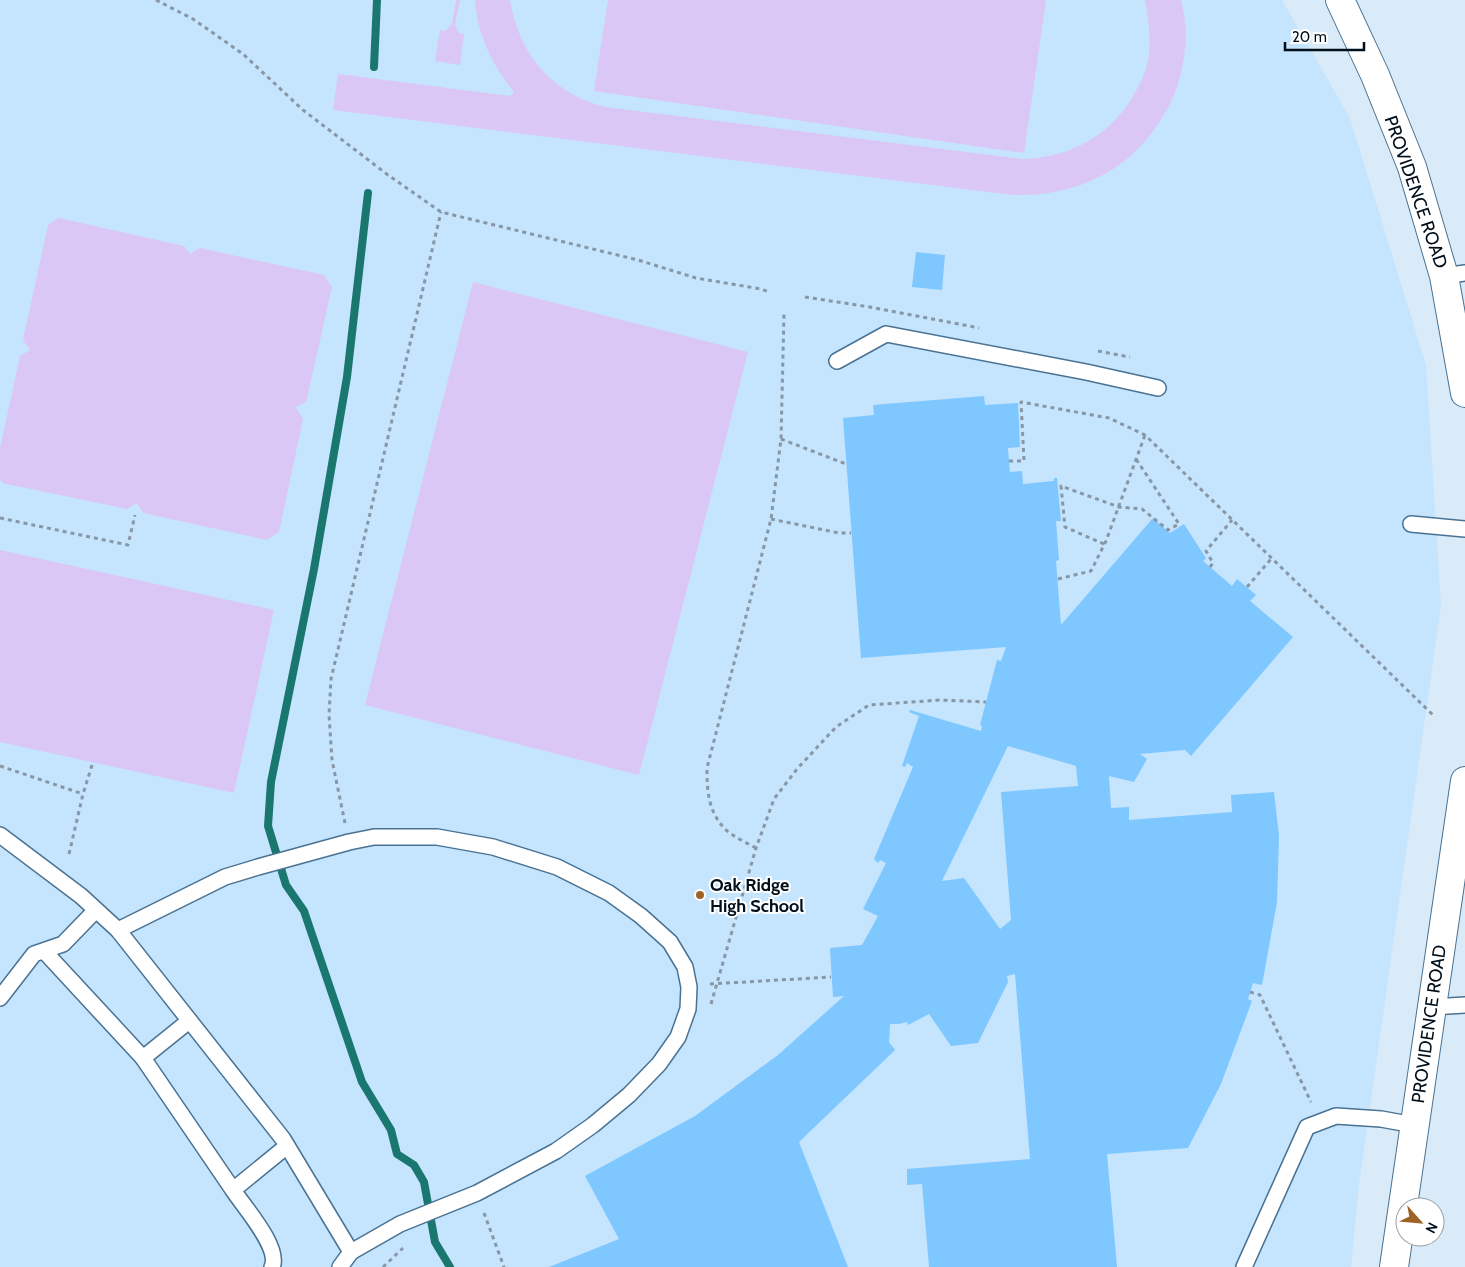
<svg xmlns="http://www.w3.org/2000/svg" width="1465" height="1267" font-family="Cabin,sans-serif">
<rect width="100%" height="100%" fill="#d9ebf9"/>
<polygon fill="#c5e4fd" points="0,0 1282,0 1350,118 1426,365 1441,606 1359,1185 1351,1267 0,1267"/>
<g fill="#dac7f6">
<polygon points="456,0 460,0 455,25 459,33 464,34 460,65 435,61 440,30 445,31 452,24"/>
<path d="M475 0H510C519 54 551 93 605 107L1022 159C1071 158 1114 134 1137 89 1143 78 1148 66 1149 53 1151 35 1148 17 1145 0H1181C1189 29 1186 62 1176 90 1147 161 1088 197 1012 195L333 110 338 74 510 96 513 94V91C492 64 477 34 475 0Z"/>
<polygon points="608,0 1046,0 1024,153 594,91"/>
<polygon points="59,218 184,246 190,254 200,248 324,275 332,287 306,402 295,407 303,419 279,532 267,540 143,513 137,503 127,509 2,483 0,479 0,448 20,356 30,350 23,340 48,225"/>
<polygon points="473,282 748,352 639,775 365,705"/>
<polygon points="0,550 274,610 234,793 0,742"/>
</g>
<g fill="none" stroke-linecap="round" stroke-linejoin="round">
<g stroke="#1a7770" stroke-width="8">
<polyline points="374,67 377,0"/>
<polyline points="368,193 347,377 314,569 271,782 268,826 286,885 304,911 362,1082 391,1130 397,1154 414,1165 424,1182 435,1242 450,1267"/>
</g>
</g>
<g fill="#7fc7ff" fill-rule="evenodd">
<polygon points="916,252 945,255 942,290 912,287"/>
<path d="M984 396 985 405 1018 403 1020 447 1008 448 1010 472 1022 471 1023 484 1054 481V478H1057L1061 521H1056L1059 560 1056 561 1061 625 1153 518 1170 533 1184 524 1206 558 1203 561 1232 586 1237 579 1256 595 1250 601 1293 637 1191 756 1185 750 1140 754 1147 759 1134 782 1109 776 1111 808 1129 807V820L1232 812 1231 795 1274 792 1279 836 1277 902 1262 985 1253 983 1248 999 1252 1001 1221 1084 1188 1148 1107 1154 1117 1267H929L922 1184 907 1185V1169L1030 1159 1015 974 1007 976 1008 982 978 1043 951 1046 929 1014 908 1025 907 1022 899 1024H890L889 1042 895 1050 799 1142 848 1267H549L619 1239 585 1176 695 1116 778 1055 844 996 833 997 830 948 862 945 878 916 863 909 886 863 880 860 878 863 874 859 913 767 907 763 905 767 902 766 919 716 909 712 910 710 981 731 982 726 980 725 997 660 1001 661 1006 647 861 658 843 418 874 415 873 405ZM1008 746 1076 766 1078 786 1001 792 1011 920 1000 929 964 878 942 881Z"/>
</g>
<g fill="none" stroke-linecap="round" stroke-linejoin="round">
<g stroke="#497293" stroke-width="18">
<g id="service">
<polyline points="1444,276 1465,273"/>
<polyline points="837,361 886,334 1086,372 1158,388"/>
<polyline points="1411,524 1465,529"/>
<polyline points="0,835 81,896 118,930 283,1139 351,1252 340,1267"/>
<polyline points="118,930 225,877 258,867 349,842 374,837 437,837 493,847 557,867 609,893 641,916 670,942 685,967 689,987 688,1009 678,1037 659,1064 629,1095 593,1125 556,1151 477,1193 400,1224 351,1252"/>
<polyline points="44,951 143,1058 189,1021"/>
<polyline points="0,998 34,954 63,944 95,911"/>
<polyline points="1432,1007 1465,1005"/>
<polyline points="143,1058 233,1190"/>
<path d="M272 1267C281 1248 244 1207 233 1190L287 1146"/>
<polyline points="1244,1267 1307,1127 1336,1116 1381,1119 1414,1125"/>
</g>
</g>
<g stroke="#497293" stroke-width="30">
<g id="tertiary">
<polyline points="1340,0 1375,75 1412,167 1444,276 1465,393"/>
<polyline points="1394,1267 1465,781"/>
</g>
</g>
<g stroke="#8797a5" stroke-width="3" stroke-dasharray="4 4" stroke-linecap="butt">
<polyline points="156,0 193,19 243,54 303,110 388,175 441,212 638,260 696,278 761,289 769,292"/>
<polyline points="805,297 870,307 979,328"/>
<polyline points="1098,351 1130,357"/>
<polyline points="781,439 846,464"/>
<polyline points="1009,461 1024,461 1021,402 1109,418 1145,435 1433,715"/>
<polyline points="0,518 128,545 135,515"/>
<polyline points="771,519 839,533 851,533"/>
<polyline points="1104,544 1065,527 1061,486 1119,507 1142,509 1168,530 1179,524 1136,459"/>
<polyline points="1210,567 1213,563 1206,551 1232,520"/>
<polyline points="1058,579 1091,571 1106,541 1145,435"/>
<polyline points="1247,587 1271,559"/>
<polyline points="0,766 83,794"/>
<polyline points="345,823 332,760 329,715 331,679 441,212"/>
<path d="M756 848C747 843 734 837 726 830 708 812 707 791 707 768L771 519 781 439 784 313"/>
<polyline points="69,854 83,794 93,762"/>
<polyline points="710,984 831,977"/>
<polyline points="1250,992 1260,995 1311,1102"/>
<polyline points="711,1004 756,848 774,799 797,769 836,727 869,705 940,700 986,702"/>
<polyline points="484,1213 504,1267"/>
<polyline points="383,1267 403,1248"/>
</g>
<use href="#service" stroke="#fff" stroke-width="15"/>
<use href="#tertiary" stroke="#fff" stroke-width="28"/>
</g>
<circle fill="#9e6224" stroke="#fff" stroke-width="2" cx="700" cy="895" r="5"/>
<g text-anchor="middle" stroke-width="4" stroke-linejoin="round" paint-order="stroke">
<g font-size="18" fill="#010f1b" stroke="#fff">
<text transform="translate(1416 192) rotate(71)" y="6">PROVIDENCE ROAD</text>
<text transform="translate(1429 1024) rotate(-82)" y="6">PROVIDENCE ROAD</text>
</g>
<g font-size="18" font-weight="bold" fill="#010f1b" stroke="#fff" text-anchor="start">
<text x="710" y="891">Oak Ridge<tspan x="710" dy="21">High School</tspan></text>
</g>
</g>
<g transform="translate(1420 1222) rotate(117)"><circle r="24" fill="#ffffff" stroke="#999fa4"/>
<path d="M0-4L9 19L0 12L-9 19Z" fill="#9e6224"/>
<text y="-8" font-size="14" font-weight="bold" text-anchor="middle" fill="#010f1b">N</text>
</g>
<path d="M1285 42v8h79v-8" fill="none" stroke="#010f1b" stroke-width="2.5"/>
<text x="1292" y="42" font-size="15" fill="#010f1b" stroke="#ffffff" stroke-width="4" paint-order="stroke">20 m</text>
</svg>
